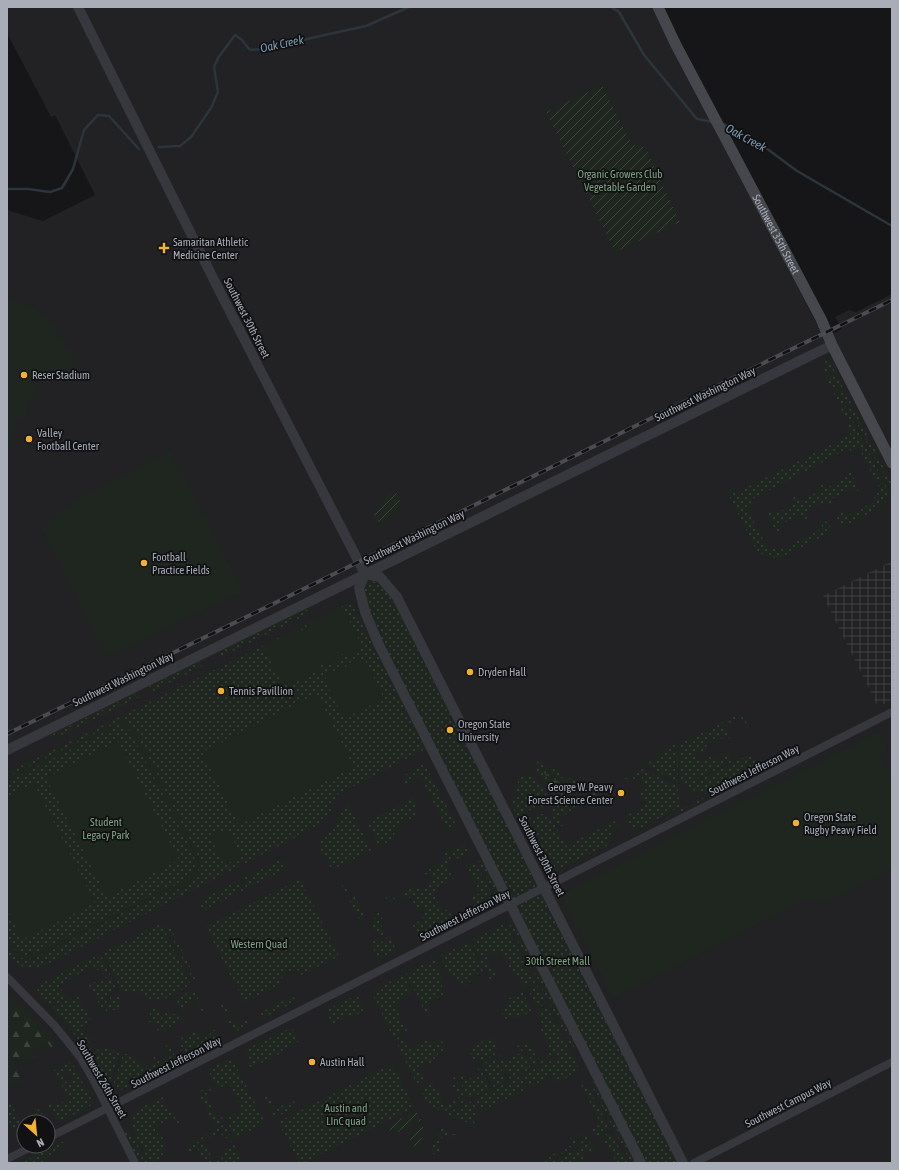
<svg xmlns="http://www.w3.org/2000/svg" width="899" height="1170" font-family="'Asap Condensed',sans-serif">
<defs>
<pattern id="industrial-grid" width="8" height="8" patternUnits="userSpaceOnUse"><rect width="8" height="8" fill="#222225"/><path d="M0 4h8M4 0v8" fill="none" stroke="#3f3f43"/></pattern>
<pattern id="grass-dots" width="8" height="8" patternUnits="userSpaceOnUse"><rect width="8" height="8" fill="#1e261f"/><path d="M2 2h.1M6 6h.1" fill="none" stroke="#3c433d" stroke-width="1.8" stroke-linecap="round"/></pattern>
<pattern id="forest-firs" width="22" height="20" patternUnits="userSpaceOnUse"><rect width="22" height="20" fill="#1e261f"/><path d="M5 1l3.5 6h-7zM16 11l3.5 6h-7z" fill="#3c433d"/></pattern>
<pattern id="wetland-marsh" width="20" height="14" patternUnits="userSpaceOnUse"><rect width="20" height="14" fill="#1e261f"/><path d="M1 5h8M5 5V1M11 12h8M15 12V8" fill="none" stroke="#3c433d"/></pattern>
<pattern id="garden-furrows" width="10" height="10" patternUnits="userSpaceOnUse"><rect width="10" height="10" fill="#1e261f"/><path d="M-1 1l2-2M0 10L10 0M9 11l2-2" fill="none" stroke="#3c433d"/></pattern>
</defs>
<rect width="100%" height="100%" fill="#161618"/>
<path fill="#222225" fill-rule="evenodd" d="M7 7H652L824 338 842 329 835 317 849 310 856 312 892 294V1163H7V210L43 221 95 195 55 115 51 117 7 33ZM24 1122H48V1146H24Z"/>
<polygon fill="url(#industrial-grid)" points="892,561 892,700 878,707 823,596"/>
<g fill="url(#grass-dots)">
<polygon points="829,360 891,482 888,484 825,362"/>
<path d="M825 366 883 480 877 483 859 448 851 452 849 448 750 500 753 506 747 509 768 549 773 547 777 552 823 528 820 522C827 519 829 524 832 530L831 532 784 556C773 560 763 557 755 548L727 492 733 489 734 491 738 492 850 435 851 430 822 368Z"/>
<path d="M847 471 851 473C854 479 860 486 857 492H855L852 488 831 499 833 503 832 505H829L826 501 805 512 808 518 804 520 801 514 780 525 782 530 781 531H776L768 516V512L772 511 774 515 796 503 793 499 794 497H797L800 502 821 490 819 486 820 484H823L825 489 847 477 845 473Z"/>
<polygon points="884,482 891,495 886,498 887,501 876,506 877,509 844,526 840,525 837,518 839,513 842,511 845,517 876,501 873,495 881,491 878,485"/>
<polygon points="373,581 383,588 384,591 386,591 394,603 678,1163 644,1163 374,629 362,587"/>
<path d="M351 602 425 749 336 795C333 810 327 820 314 827 309 830 304 832 300 835L47 964 44 965C29 971 17 967 7 955V773Z"/>
<polygon points="310,608 312,612 220,657 218,653"/>
<polygon points="200,662 202,666 151,692 148,687"/>
<polygon points="139,692 141,696 53,739 51,735"/>
<polygon points="742,713 747,724 745,725 741,717 724,725 730,738 728,739 726,735 723,737 717,725"/>
<polygon points="716,728 722,739 720,740 719,739 716,740 717,742 713,744 710,741 706,743 707,745 705,748 706,752 703,754 701,750 696,753 698,756 696,757 698,760 699,760 702,763 706,761 705,757 708,755 709,757 711,756 712,758 713,757 714,759 716,758 717,760 720,758 719,756 728,752 733,761 701,777 700,776 683,785 681,784 680,741 683,739 684,742 707,731 708,732"/>
<path d="M677 742 678 782 646 765 647 763C657 759 660 754 668 747 670 745 674 744 677 742Z"/>
<polygon points="751,754 758,767 703,795 686,786 686,785 699,778 700,780"/>
<path d="M541 761 564 776 581 783 583 787V789C566 803 550 793 540 777 537 772 534 768 537 762Z"/>
<path d="M425 764 457 827 448 831 420 776 405 785C400 772 417 768 425 764Z"/>
<polygon points="763,767 762,770 665,820 668,816"/>
<path d="M643 769 678 787 679 807 639 829C631 829 629 822 626 816L646 805 639 791 646 787 641 776 626 783 624 779Z"/>
<path d="M526 775C528 775 530 775 532 776 537 781 549 797 551 803L542 807 541 805 522 813 523 815 517 817 512 804 519 779Z"/>
<polygon points="599,790 602,795 560,817 564,825 560,827 552,816 551,811 554,807"/>
<path d="M413 798 417 805 412 808 416 816C406 821 393 825 394 839L379 846 367 822 402 805V804Z"/>
<polygon points="348,804 371,850 332,870 319,846 319,842 335,828 341,811"/>
<polygon points="539,814 543,814 545,815 555,825 566,846 617,820 618,825 614,828 608,845 548,874 545,872 521,825 522,822"/>
<polygon points="465,842 470,852 453,861 451,849 453,848 455,850 464,846 463,843"/>
<polygon points="449,850 451,862 446,865 454,879 437,887 438,890 433,893 443,912 448,909 454,921 430,933 421,915 425,913 422,907 417,909 411,897 405,901 402,895 388,902 386,897 390,895 392,899 418,885 421,891 429,887 427,883 433,880 429,873 423,875 422,873 447,860 444,853"/>
<polygon points="279,860 284,861 289,867 248,888 247,889 242,879"/>
<polygon points="475,861 495,901 476,910 471,898 480,893 466,865"/>
<polygon points="478,861 481,861 484,864 501,897 497,899"/>
<path d="M300 879 339 956 301 975 298 970 294 972C289 969 285 972 284 977L279 979 281 984 265 992V991L244 1003 238 992 239 991 235 982 234 983 206 927Z"/>
<polygon points="239,880 244,890 203,911 201,906 203,899"/>
<polygon points="344,884 351,899 355,897 364,915 364,919 360,921 342,885"/>
<path d="M379 912 384 922 381 924 385 933 380 936 377 931 373 933C372 926 373 917 379 912Z"/>
<polygon points="422,920 429,934 419,939 412,925"/>
<polygon points="512,920 575,1044 572,1048 508,922"/>
<polygon points="505,923 535,982 524,988 516,973 513,975 501,951 494,955 492,952 480,958 471,940"/>
<polygon points="157,925 162,925 190,983 189,986 159,1002 148,998 140,993 132,993 121,990 104,954 106,951"/>
<polygon points="170,927 196,978 193,980 167,928"/>
<polygon points="390,937 396,950 377,960 372,942 380,938 383,943 387,941 386,938"/>
<polygon points="468,942 483,971 472,977 473,980 466,984 466,985 463,987 460,982 448,971 439,956"/>
<polygon points="492,954 492,955 487,958 497,978 491,981 480,960"/>
<polygon points="97,955 100,955 102,957 111,976 105,978 100,969 97,970 94,966 67,980 59,985 65,996 73,992 73,993 70,995 70,996 50,1007 37,994 38,985"/>
<polygon points="434,959 441,974 442,987 445,994 428,1003 431,1010 427,1013 425,1012 406,973"/>
<polygon points="403,975 412,992 399,999 400,1002 394,1005 407,1030 393,1037 373,995 375,990"/>
<polygon points="101,979 103,982 110,979 112,979 116,987 113,991 109,991 104,1013 89,985"/>
<polygon points="537,985 546,1004 537,1008 528,990"/>
<polygon points="194,990 204,1010 202,1011 195,999 183,1006 187,1015 185,1016 176,999"/>
<polygon points="523,992 532,1011 518,1018 512,1016 505,1019 500,1009 507,1006 508,999"/>
<polygon points="77,995 91,1021 81,1027 87,1038 95,1035 95,1036 89,1040 90,1045 93,1048 87,1052 68,1026 51,1008 57,1005 60,1009 62,1008 60,1004"/>
<polygon points="111,995 122,998 118,1012 116,1009 105,1014"/>
<polygon points="293,996 296,1001 261,1019 258,1014"/>
<polygon points="355,996 358,997 365,1010 351,1018 349,1015 332,1024 326,1010"/>
<polygon points="224,1004 233,1021 236,1020 238,1024 247,1019 250,1024 234,1032 221,1006"/>
<polygon points="547,1007 569,1049 548,1060 545,1055 552,1052 540,1029 544,1027 536,1012"/>
<polygon points="152,1008 164,1013 158,1031 153,1021 149,1022 147,1022"/>
<polygon points="168,1012 184,1018 185,1019 161,1032 160,1030 165,1014"/>
<polygon points="208,1027 210,1027 212,1031 215,1030 220,1040 187,1057 178,1040 195,1031 200,1040 211,1034"/>
<polygon points="292,1027 299,1041 282,1050 283,1052 251,1068 248,1063 251,1061 245,1050"/>
<polygon points="401,1036 409,1050 428,1040 433,1043 441,1039 445,1049 438,1053 437,1059 418,1069 425,1082 418,1086 395,1039"/>
<polygon points="492,1037 498,1049 493,1051 495,1055 481,1062 479,1059 474,1061 468,1049"/>
<polygon points="528,1041 537,1059 543,1056 546,1061 534,1067 523,1043"/>
<polygon points="169,1044 178,1062 151,1075 146,1066 151,1065 155,1061 152,1054 153,1053 157,1062 168,1056 165,1049 167,1048 166,1046"/>
<polygon points="520,1045 531,1068 510,1079 498,1056 501,1054 505,1061 519,1054 516,1047"/>
<polygon points="109,1047 110,1049 118,1052 119,1054 108,1087 107,1088 89,1054 102,1048 103,1050"/>
<polygon points="570,1051 580,1071 556,1083 552,1076 529,1088 523,1075"/>
<polygon points="126,1054 132,1056 134,1055 138,1061 140,1061 148,1077 119,1091 113,1090 112,1088 123,1055"/>
<polygon points="496,1057 507,1080 494,1087 482,1064"/>
<polygon points="232,1058 265,1123 235,1138 226,1119 243,1110 229,1083 217,1089 208,1070"/>
<polygon points="69,1062 73,1065 76,1070 94,1104 59,1122 53,1109 49,1111 47,1105 52,1102 54,1106 69,1099 54,1070 62,1066 64,1071 63,1079 66,1082 70,1082 72,1080 72,1076 67,1073 64,1065"/>
<polygon points="392,1064 414,1107 303,1163 299,1163 278,1122"/>
<polygon points="479,1066 491,1088 469,1099 457,1076 463,1073 467,1080 480,1073 477,1067"/>
<polygon points="520,1076 527,1089 481,1112 475,1099"/>
<polygon points="455,1077 466,1101 455,1106 453,1102 459,1099 450,1080"/>
<polygon points="584,1080 610,1129 596,1137 592,1129 601,1124 581,1084 582,1081"/>
<path d="M433 1082 445 1106 451 1103 453 1107 443 1112C430 1106 426 1102 420 1089Z"/>
<polygon points="593,1082 595,1083 635,1163 631,1163 590,1083"/>
<polygon points="212,1085 214,1088 208,1091 209,1093 206,1095 217,1118 221,1116 223,1120 222,1123 215,1126 198,1092"/>
<polygon points="7,1096 21,1123 36,1116 34,1111 40,1109 42,1114 41,1115 44,1122 24,1122 24,1139 22,1140 18,1138 7,1117"/>
<polygon points="268,1096 275,1109 293,1100 296,1106 275,1118 265,1097"/>
<path d="M163 1097 169 1112 177 1117 180 1124 178 1125 173 1117 155 1127 159 1136 161 1135 166 1144 164 1145 165 1147 162 1149 165 1156 152 1162 149 1160C144 1151 126 1123 133 1114 136 1109 156 1101 163 1097Z"/>
<polygon points="472,1101 479,1114 472,1117 475,1124 474,1125 448,1115 449,1112"/>
<path d="M223 1125 225 1126 233 1141 232 1143 228 1139 221 1135 223 1133V1131L221 1130 218 1132 220 1135C213 1134 209 1137 204 1142L200 1139 201 1138Z"/>
<polygon points="442,1128 452,1134 455,1134 456,1137 452,1139 449,1134 440,1139 441,1141 437,1144 440,1151 433,1154 431,1150"/>
<polygon points="125,1129 134,1138 147,1163 140,1163 123,1130"/>
<polygon points="611,1132 627,1163 617,1163 608,1146 607,1146 602,1136"/>
<polygon points="579,1133 581,1135 574,1138 577,1144 585,1140 583,1134 585,1133 588,1136 590,1139 544,1163 536,1163 572,1145 570,1138"/>
<polygon points="66,1140 62,1149 44,1158 46,1163 21,1163"/>
<path d="M195 1141C205 1144 211 1152 212 1163H208L206 1159H204L197 1148 189 1152 187 1148 189 1147 188 1145Z"/>
<polygon points="591,1142 592,1143 587,1146 589,1149 593,1146 596,1152 591,1154 589,1150 582,1154 584,1158 573,1163 550,1163"/>
<path d="M233 1145 235 1146 241 1158 240 1162 238 1163H215L216 1160C222 1159 226 1157 224 1149Z"/>
</g>
<polygon fill="url(#forest-firs)" points="7,991 39,1022 48,1033 58,1048 53,1050 48,1043 32,1050 35,1057 16,1066 22,1080 7,1087"/>
<path fill="url(#wetland-marsh)" d="M543 769H546C554 773 568 779 572 788 559 794 548 780 543 771Z"/>
<g fill="url(#garden-furrows)">
<polygon points="602,85 632,145 645,147 680,222 615,252 546,112"/>
<path d="M390 492H394L397 494 400 501 396 511 383 522H379L375 519C372 508 385 501 390 492Z"/>
<polygon points="416,1111 421,1120 392,1135 387,1126"/>
<polygon points="422,1125 425,1131 416,1151 407,1133"/>
</g>
<g fill="#1e261f">
<polygon points="11,299 32,307 48,317 72,356 76,367 73,370 74,376 68,390 65,374 62,367 53,373 50,369 35,380 39,386 37,392 35,392 25,419 19,417 7,451 7,303 9,303"/>
<polygon points="170,451 243,591 108,657 41,529 61,510 82,497"/>
<polygon points="338,608 344,610 361,644 359,650 348,656 342,654 339,660 328,666 322,664 320,670 289,686 282,684 265,651 267,645 298,628 305,631 307,624"/>
<polygon points="359,658 365,660 382,694 380,701 349,716 342,714 325,681 327,674 339,668 345,670 347,664"/>
<polygon points="317,694 354,767 239,825 202,752"/>
<path d="M120 721H125L132 725 193 845C195 849 198 854 199 859 201 872 192 885 180 889 175 890 170 890 164 892L39 956C26 961 15 959 7 947V939C13 950 20 959 33 954L167 887C171 886 175 886 179 885 193 880 198 866 193 853L129 729 118 725 7 782V777Z"/>
<polygon points="879,732 887,748 885,751 880,755 892,779 892,868 824,904 821,900 818,899 803,901 613,998 563,899 562,896 564,893"/>
<polygon points="118,741 179,860 107,897 46,778"/>
<polygon points="34,783 95,903 22,940 7,909 7,797"/>
<polygon points="227,828 242,857 224,865 210,837"/>
</g>
<g fill="none" stroke-linecap="round" stroke-linejoin="round">
<g stroke="#2c353c" stroke-width="2.5">
<polyline points="611,7 619,12 644,55 697,119 713,122"/>
<polyline points="722,124 728,126 758,142 797,171 892,226"/>
<polyline points="159,147 180,146 191,137 211,108 218,92 214,67 218,58 235,35 241,39 250,50 261,49 366,26 409,7"/>
<polyline points="7,189 28,189 50,192 62,188 73,169 84,130 98,115 109,116 139,149"/>
</g>
<g stroke="#37383d" stroke-width="8">
<polyline points="7,977 55,1026 80,1057 94,1081 135,1163"/>
<polyline points="48,1138 892,712"/>
<polyline points="7,1159 33,1146"/>
<polyline points="694,1163 892,1062"/>
</g>
<g stroke="#37383d" stroke-width="10">
<polyline points="78,7 221,294 365,574"/>
<polyline points="365,574 380,577 397,597 683,1163"/>
<polyline points="365,574 359,588 365,612 378,643 641,1163"/>
<polyline points="7,750 832,345"/>
</g>
<path stroke="#45474d" stroke-width="11" id="s1" d="M658 7 676 45 821 319 832 345 892 463"/>
<g stroke="#4a4c52" stroke-width="4">
<polyline id="rail" points="7,734 332,575 892,300"/>
</g>
<use href="#rail" stroke="#111113" stroke-width="2.5" stroke-dasharray="8" stroke-linecap="butt"/>
</g>
<g fill="#f2b134" stroke="#111113" stroke-width="1.5">
<path d="M162 242h4v4h4v4h-4v4h-4v-4h-4v-4h4z"/>
<circle cx="24" cy="375" r="4"/>
<circle cx="29" cy="439" r="4"/>
<circle cx="144" cy="563" r="4"/>
<circle cx="470" cy="672" r="4"/>
<circle cx="221" cy="691" r="4"/>
<circle cx="450" cy="730" r="4"/>
<circle cx="621" cy="793" r="4"/>
<circle cx="796" cy="823" r="4"/>
<circle cx="312" cy="1062" r="4"/>
</g>
<g text-anchor="middle" stroke-width="3.5" stroke-linejoin="round" paint-order="stroke">
<g font-size="11" fill="#7fa381" stroke="#111113">
<text x="620" y="178">Organic Growers Club<tspan x="620" dy="13">Vegetable Garden</tspan></text>
<text x="106" y="826">Student<tspan x="106" dy="13">Legacy Park</tspan></text>
<text x="259" y="948">Western Quad</text>
<text x="558" y="965">30th Street Mall</text>
<text x="346" y="1112">Austin and<tspan x="346" dy="13">LInC quad</tspan></text>
</g>
<g font-size="11" fill="#a8adb8" stroke="#111113">
<text dy="4" stroke="none"><textPath href="#s1" startOffset="256">Southwest 35th Street</textPath></text>
<text transform="translate(247 318) rotate(63)" y="4">Southwest 30th Street</text>
<text transform="translate(705 394) rotate(-26)" y="4">Southwest Washington Way</text>
<text transform="translate(414 537) rotate(-26)" y="4">Southwest Washington Way</text>
<text transform="translate(123 679) rotate(-26)" y="4">Southwest Washington Way</text>
<text transform="translate(754 770) rotate(-27)" y="4">Southwest Jefferson Way</text>
<text transform="translate(542 856) rotate(63)" y="4">Southwest 30th Street</text>
<text transform="translate(465 915) rotate(-27)" y="4">Southwest Jefferson Way</text>
<text transform="translate(176 1062) rotate(-27)" y="4">Southwest Jefferson Way</text>
<text transform="translate(102 1079) rotate(60)" y="4">Southwest 26th Street</text>
<text transform="translate(788 1103) rotate(-27)" y="4">Southwest Campus Way</text>
</g>
<g font-size="11" fill="#a8adb8" stroke="#111113" text-anchor="start">
<text x="173" y="246">Samaritan Athletic<tspan x="173" dy="13">Medicine Center</tspan></text>
<text x="32" y="379">Reser Stadium</text>
<text x="37" y="437">Valley<tspan x="37" dy="13">Football Center</tspan></text>
<text x="152" y="561">Football<tspan x="152" dy="13">Practice Fields</tspan></text>
<text x="478" y="676">Dryden Hall</text>
<text x="229" y="695">Tennis Pavillion</text>
<text x="458" y="728">Oregon State<tspan x="458" dy="13">University</tspan></text>
<text x="613" y="791" text-anchor="end">George W. Peavy<tspan x="613" dy="13">Forest Science Center</tspan></text>
<text x="804" y="821">Oregon State<tspan x="804" dy="13">Rugby Peavy Field</tspan></text>
<text x="320" y="1066">Austin Hall</text>
</g>
<g font-size="12" font-style="italic" fill="#7f9bb3" stroke="#111113">
<text transform="translate(282 44) rotate(-12)" y="4">Oak Creek</text>
<text transform="translate(746 138) rotate(29)" y="4">Oak Creek</text>
</g>
</g>
<rect width="899" height="1170" fill="none" stroke="#a8adb8" stroke-width="16"/>
<g transform="translate(36 1134) rotate(153)"><circle r="19" fill="#111113" stroke="#4d4f55"/>
<path d="M0-3L7 15L0 10L-7 15Z" fill="#f2b134"/>
<text y="-6" font-size="11" font-weight="bold" text-anchor="middle" fill="#a8adb8">N</text>
</g>
</svg>
